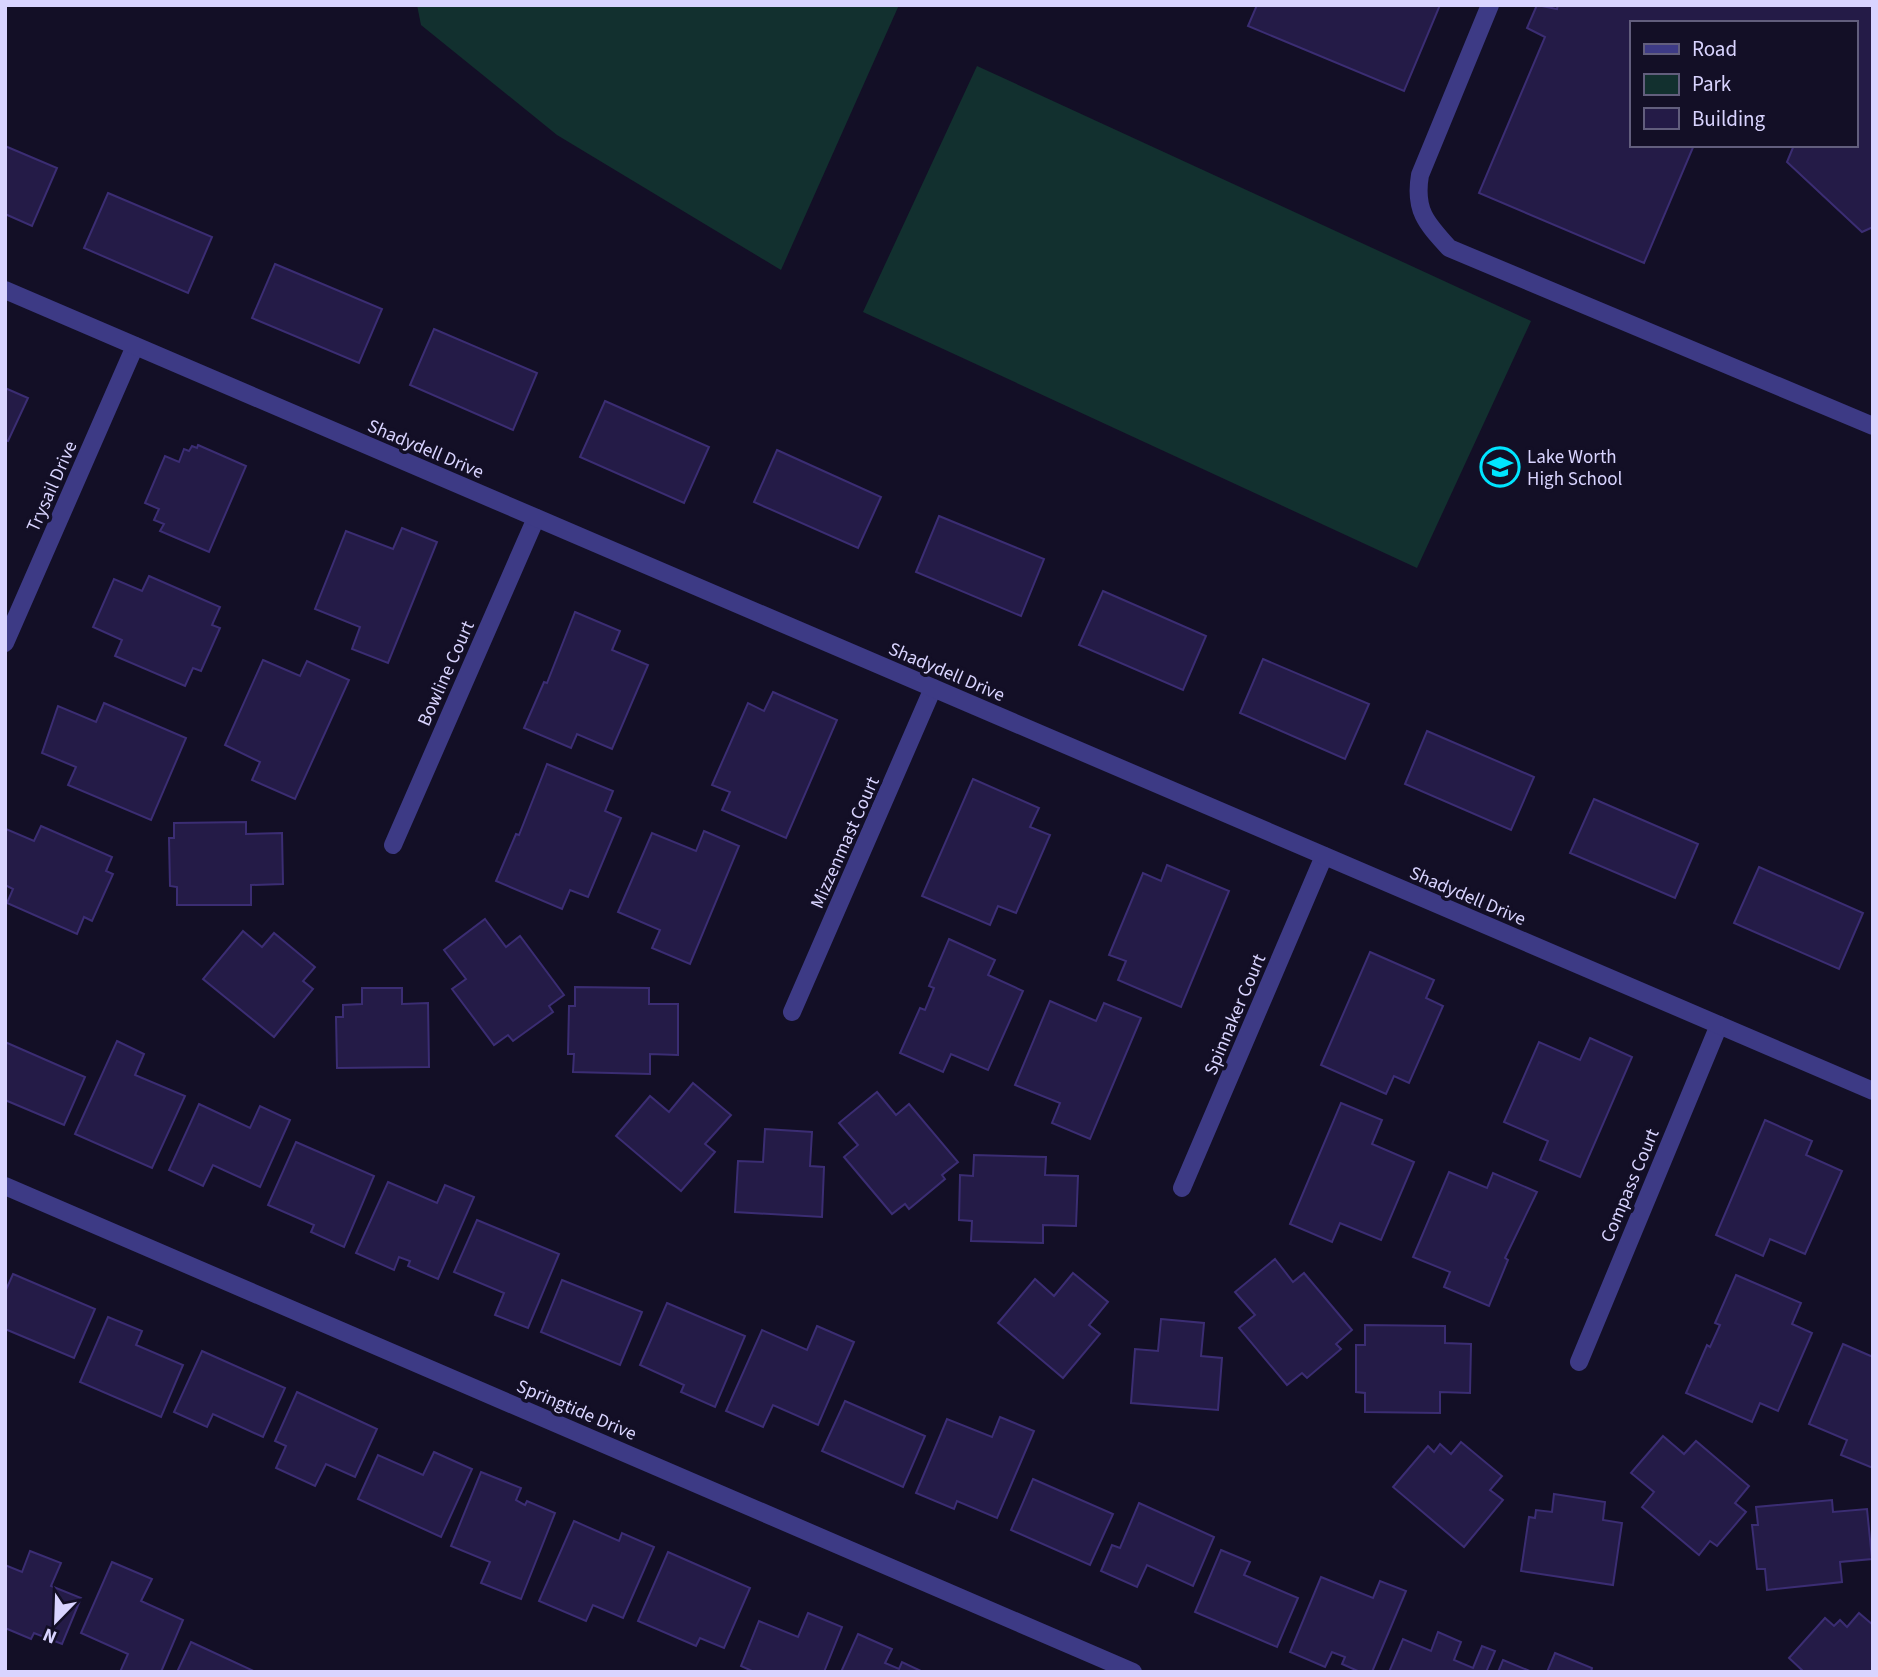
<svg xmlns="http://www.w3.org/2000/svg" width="1878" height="1677" font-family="'Source Sans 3',sans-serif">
<rect width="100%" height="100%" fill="#130f26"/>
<g fill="#12302f">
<polygon points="417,5 899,5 781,270 557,135 421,25"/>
<polygon points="977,66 1531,321 1417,568 863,312"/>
</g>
<g fill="#241b47" stroke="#3b2d73" stroke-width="2">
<polygon points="1257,5 1440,5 1404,91 1248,26"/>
<polygon points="1537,5 1557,9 1558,5 1873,5 1873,227 1862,232 1787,162 1794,145 1855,145 1855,23 1631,23 1631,145 1694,145 1644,263 1479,193 1545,37 1527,28"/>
<polygon points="5,146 57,168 32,226 5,214"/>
<polygon points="108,193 212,237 188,293 84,248"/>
<polygon points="275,264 382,309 359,363 252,318"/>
<polygon points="434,329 537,373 513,430 410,385"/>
<polygon points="5,388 28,398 8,441 5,440"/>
<polygon points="605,401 709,447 684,503 580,457"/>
<polygon points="198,445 246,466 209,552 160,531 164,524 154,520 159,509 145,503 165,456 179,462 184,449 189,451 192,446 197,448"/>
<polygon points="777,450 881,497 858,548 754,502"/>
<polygon points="939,516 1044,559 1021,616 916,572"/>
<polygon points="402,528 437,542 388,663 352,649 360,627 315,609 346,531 393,549"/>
<polygon points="149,576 220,607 212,625 220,628 201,671 193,668 185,686 115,656 122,640 93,627 114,579 142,591"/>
<polygon points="1103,591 1206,636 1183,690 1079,645"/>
<polygon points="575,612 620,631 612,650 648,665 612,749 577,734 571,748 524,728 544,682 547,683"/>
<polygon points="1263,659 1369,704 1345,759 1240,713"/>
<polygon points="263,660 300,676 307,661 349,680 295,799 252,780 260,762 225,745"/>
<polygon points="773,692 837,720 786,838 722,810 730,792 712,785 748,703 764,711"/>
<polygon points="104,703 186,738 151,820 68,785 76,767 42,753 58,706 96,722"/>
<polygon points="1427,731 1534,777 1511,830 1405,784"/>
<polygon points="547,764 613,791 605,811 621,818 588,897 570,890 562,909 496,881 516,834 519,835"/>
<polygon points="973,779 1039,808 1030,827 1050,835 1016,913 998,906 990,925 922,896"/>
<polygon points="1594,799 1698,844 1675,898 1570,853"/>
<polygon points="246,822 246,834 282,833 283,884 251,885 251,905 177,905 177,887 170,886 169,838 174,838 174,823"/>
<polygon points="41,826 112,857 106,871 113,874 92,921 84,917 77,934 7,903 13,889 5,885 6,829 34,841"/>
<polygon points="704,831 739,846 690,964 652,948 660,930 618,912 652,833 696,851"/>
<polygon points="1167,865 1229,891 1181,1007 1118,980 1126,961 1109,955 1143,873 1161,881"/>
<polygon points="1759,867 1863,913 1839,969 1734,923"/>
<polygon points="485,919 506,947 520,936 564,995 549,1006 553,1012 513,1041 508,1035 494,1045 452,989 466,979 444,950"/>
<polygon points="243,931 262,947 274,933 315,967 303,981 313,989 274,1037 203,979"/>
<polygon points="949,939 995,960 988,975 1023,991 988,1070 951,1054 943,1072 900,1053 920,1008 925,1010 934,988 929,986"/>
<polygon points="1370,952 1434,980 1426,998 1443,1006 1409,1083 1394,1076 1386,1094 1321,1065"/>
<polygon points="575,987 649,988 649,1004 678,1004 678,1055 650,1054 650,1074 573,1072 574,1054 568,1054 569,1006 575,1006"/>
<polygon points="362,988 402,988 402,1004 428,1003 429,1067 337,1068 336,1017 343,1017 343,1005 362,1004"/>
<polygon points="1050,1001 1096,1021 1104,1003 1141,1018 1090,1139 1052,1123 1060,1103 1015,1085"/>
<polygon points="1590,1038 1632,1057 1580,1177 1540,1160 1548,1141 1504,1122 1539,1042 1580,1060"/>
<polygon points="117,1041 144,1054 135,1075 185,1096 152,1168 75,1134"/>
<polygon points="5,1042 85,1077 64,1125 5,1100"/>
<polygon points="693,1083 731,1115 705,1144 715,1152 681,1191 616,1136 650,1096 669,1112"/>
<polygon points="877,1092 896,1115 909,1104 958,1162 942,1175 945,1179 909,1209 905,1204 892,1214 844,1157 858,1145 839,1123"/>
<polygon points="1341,1103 1382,1120 1372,1144 1414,1162 1381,1240 1340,1223 1332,1242 1290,1224"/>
<polygon points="199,1104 250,1128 260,1106 290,1120 260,1187 213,1165 203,1186 169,1170"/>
<polygon points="1765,1120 1812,1141 1806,1155 1842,1171 1805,1254 1770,1239 1763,1256 1716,1235"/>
<polygon points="765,1129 812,1132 810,1166 824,1167 822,1217 735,1212 738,1161 763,1162"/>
<polygon points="296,1142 374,1176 344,1247 311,1232 314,1225 268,1205"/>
<polygon points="974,1155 1046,1157 1045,1175 1078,1176 1076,1226 1043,1225 1043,1243 971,1241 972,1221 959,1220 960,1175 973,1176"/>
<polygon points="1449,1172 1487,1188 1493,1173 1537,1192 1505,1258 1508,1260 1489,1306 1444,1287 1450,1272 1413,1257"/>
<polygon points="388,1182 437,1203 445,1185 474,1197 438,1279 408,1266 410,1261 399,1257 394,1270 356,1253"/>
<polygon points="477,1220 559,1254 528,1328 495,1315 504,1293 454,1272"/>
<polygon points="1275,1259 1293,1282 1304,1273 1352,1330 1336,1344 1341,1349 1307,1378 1302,1373 1287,1385 1239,1328 1255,1315 1235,1292"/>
<polygon points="1073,1273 1108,1302 1089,1325 1100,1334 1063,1378 998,1323 1035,1279 1054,1296"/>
<polygon points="13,1274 95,1309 74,1358 5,1329 5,1292"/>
<polygon points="1736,1275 1801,1303 1792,1324 1812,1333 1778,1411 1760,1403 1752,1422 1686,1393 1707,1345 1710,1347 1720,1325 1715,1323"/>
<polygon points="562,1280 642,1312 620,1365 541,1332"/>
<polygon points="667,1303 745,1336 715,1407 681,1392 684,1385 640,1365"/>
<polygon points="108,1317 142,1331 136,1345 183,1365 161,1417 80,1382"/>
<polygon points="1161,1319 1204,1323 1201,1356 1222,1358 1218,1410 1131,1403 1135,1349 1158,1351"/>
<polygon points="1365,1325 1445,1326 1445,1343 1471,1344 1470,1393 1440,1392 1440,1413 1365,1412 1365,1393 1356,1392 1356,1345 1365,1345"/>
<polygon points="817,1326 854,1342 818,1425 773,1405 763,1427 726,1411 762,1330 807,1350"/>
<polygon points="1843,1344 1873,1357 1873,1468 1841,1455 1847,1440 1809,1424"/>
<polygon points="202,1351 285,1388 263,1437 213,1414 207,1427 174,1412"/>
<polygon points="297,1392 377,1429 355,1477 326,1464 315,1486 276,1468 286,1446 275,1441"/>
<polygon points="845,1401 925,1436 903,1487 822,1451"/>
<polygon points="1000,1417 1034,1431 997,1518 957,1501 954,1509 916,1493 947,1419 992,1437"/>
<polygon points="1663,1436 1684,1454 1696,1441 1749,1486 1735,1503 1746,1512 1717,1546 1710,1541 1699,1555 1642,1507 1654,1492 1631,1473"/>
<polygon points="1461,1442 1502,1476 1490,1490 1503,1500 1464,1547 1393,1487 1428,1446 1434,1452 1440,1444 1451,1454"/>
<polygon points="434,1452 472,1469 441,1537 358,1499 378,1455 423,1475"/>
<polygon points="481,1472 521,1488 516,1500 525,1505 527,1501 555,1513 521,1599 481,1583 490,1562 451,1546"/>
<polygon points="1033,1479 1113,1514 1090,1565 1011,1530"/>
<polygon points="1554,1494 1605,1502 1603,1520 1622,1523 1613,1585 1521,1571 1529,1517 1535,1518 1536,1510 1552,1512"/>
<polygon points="1832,1500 1833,1512 1867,1509 1872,1559 1840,1562 1842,1582 1767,1590 1765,1569 1757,1569 1752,1525 1758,1525 1756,1507"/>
<polygon points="1139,1503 1214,1537 1193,1586 1147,1565 1137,1587 1101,1571 1112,1545 1120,1548"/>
<polygon points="574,1521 619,1541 622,1533 654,1547 623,1618 593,1605 586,1621 539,1601"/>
<polygon points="1221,1550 1250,1562 1244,1575 1298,1598 1277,1647 1195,1612"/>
<polygon points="30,1551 61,1563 51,1586 81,1598 62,1644 34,1633 31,1639 5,1628 5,1565 22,1572"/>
<polygon points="668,1552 750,1588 724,1648 700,1638 696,1646 638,1621"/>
<polygon points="112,1562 152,1579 141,1601 183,1620 161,1672 120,1672 128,1654 81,1633"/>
<polygon points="1321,1577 1373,1598 1380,1581 1406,1591 1372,1672 1360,1672 1342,1664 1345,1657 1332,1652 1325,1667 1290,1652"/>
<polygon points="808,1613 842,1627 824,1672 754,1672 741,1666 759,1621 798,1637"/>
<polygon points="1859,1613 1873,1625 1873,1672 1804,1672 1789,1658 1825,1618 1834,1626 1840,1620 1847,1627"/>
<polygon points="1438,1632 1461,1642 1454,1660 1473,1668 1482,1646 1495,1651 1486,1672 1389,1672 1403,1639 1431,1651"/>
<polygon points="858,1634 892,1649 885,1663 899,1669 902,1662 923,1672 841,1672"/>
<polygon points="191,1642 256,1672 177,1672"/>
<polygon points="1555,1653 1592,1668 1591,1672 1547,1672"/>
<polygon points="1503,1660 1532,1672 1498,1672"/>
</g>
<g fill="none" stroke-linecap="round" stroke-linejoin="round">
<path stroke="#3d3a85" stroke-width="18" d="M1490 5 1420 175C1414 210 1426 223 1449 248L1873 426"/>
<g stroke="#3d3a85" stroke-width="18">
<polyline points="5,643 135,346"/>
<polyline points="393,845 536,518"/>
<polyline points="792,1012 933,688"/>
<polyline points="5,1186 1133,1672"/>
<polyline points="1182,1188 1324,856"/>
<polyline points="1579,1362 1719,1025"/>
</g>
<polyline stroke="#3d3a85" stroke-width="18" points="5,290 1873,1091"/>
</g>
<defs>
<g id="school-ring" transform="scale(2.0125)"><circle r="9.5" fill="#130f26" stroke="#00e5ff" stroke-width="1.5"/><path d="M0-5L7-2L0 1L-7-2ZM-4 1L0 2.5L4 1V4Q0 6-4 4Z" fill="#00e5ff"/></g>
</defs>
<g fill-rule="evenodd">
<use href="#school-ring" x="1500" y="467"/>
</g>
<g text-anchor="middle" stroke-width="7" stroke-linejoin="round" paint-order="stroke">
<g font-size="19" fill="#d9d4ff" stroke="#130f26">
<text transform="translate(426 448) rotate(23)" y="7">Shadydell Drive</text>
<text transform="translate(51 486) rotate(-66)" y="7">Trysail Drive</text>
<text transform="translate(947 671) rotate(23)" y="7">Shadydell Drive</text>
<text transform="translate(445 673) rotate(-66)" y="7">Bowline Court</text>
<text transform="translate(844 842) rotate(-66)" y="7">Mizzenmast Court</text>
<text transform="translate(1468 895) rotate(23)" y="7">Shadydell Drive</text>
<text transform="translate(1234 1014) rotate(-67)" y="7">Spinnaker Court</text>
<text transform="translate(1629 1185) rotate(-67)" y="7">Compass Court</text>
<text transform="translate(577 1409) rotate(23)" y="7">Springtide Drive</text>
</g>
<g font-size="19" fill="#d9d4ff" stroke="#130f26" text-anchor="start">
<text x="1527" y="463">Lake Worth<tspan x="1527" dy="22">High School</tspan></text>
</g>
</g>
<rect width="1878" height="1677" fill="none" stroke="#d9d4ff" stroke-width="14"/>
<rect x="1630" y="21" width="228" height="126" fill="#130f26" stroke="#625e7d" stroke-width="2"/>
<rect x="1644" y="44" width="35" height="10" fill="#3d3a85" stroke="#625e7d" stroke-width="2"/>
<text x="1692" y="56" font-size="21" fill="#d9d4ff">Road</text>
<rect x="1644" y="74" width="35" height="21" fill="#12302f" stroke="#625e7d" stroke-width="2"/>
<text x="1692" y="91" font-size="21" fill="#d9d4ff">Park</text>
<rect x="1644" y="108" width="35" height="21" fill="#241b47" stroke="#625e7d" stroke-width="2"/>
<text x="1692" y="126" font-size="21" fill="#d9d4ff">Building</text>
<g transform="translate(56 1621) rotate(203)" stroke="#130f26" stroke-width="5" paint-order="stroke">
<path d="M0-5L12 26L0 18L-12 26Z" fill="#d9d4ff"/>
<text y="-10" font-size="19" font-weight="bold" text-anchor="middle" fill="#d9d4ff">N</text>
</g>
</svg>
